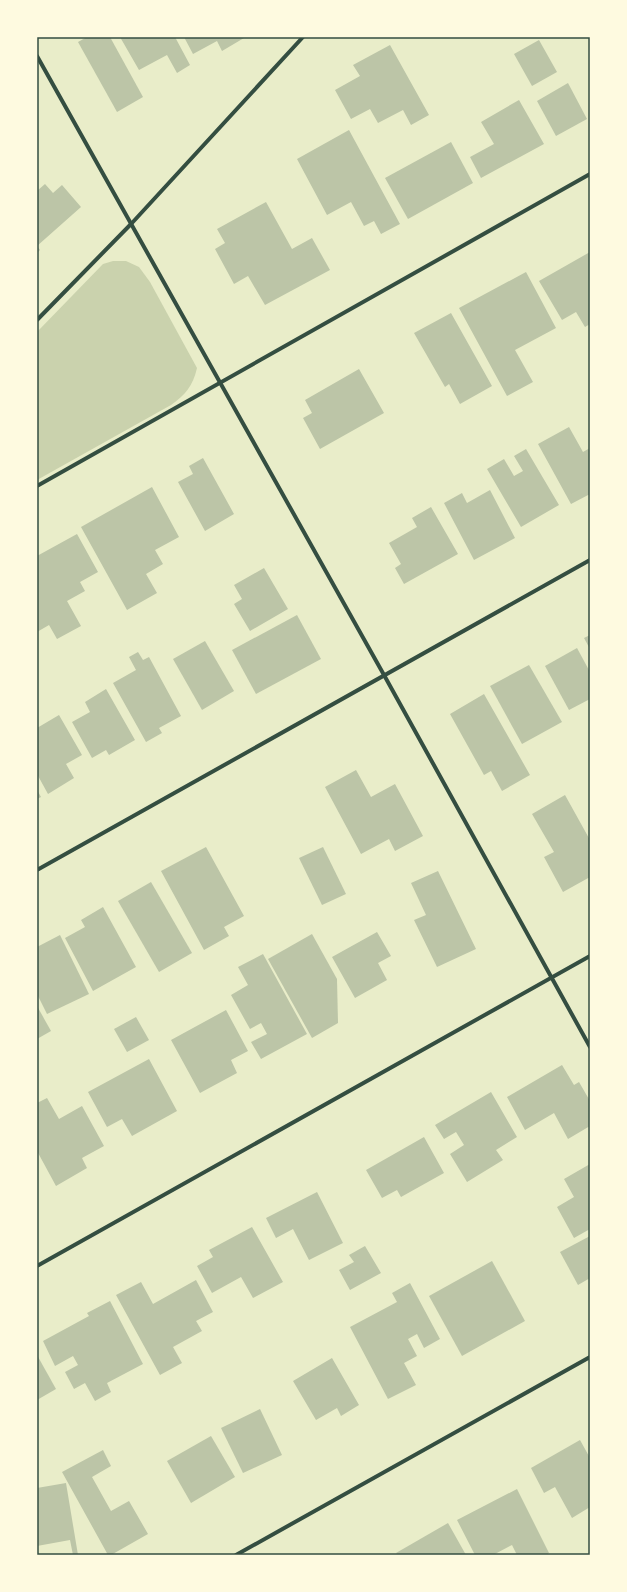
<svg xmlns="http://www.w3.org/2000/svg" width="627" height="1592" font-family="'Roboto Serif',serif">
<rect width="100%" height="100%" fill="#e9edc9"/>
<path fill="#cad2ad" d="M113 261H126L139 267 150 282 197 368C193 386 185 395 171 405L37 480V332L103 264Z"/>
<g fill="#bcc5a7">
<polygon points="87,37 110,37 143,97 117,112 78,42"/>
<polygon points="120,37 175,37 190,65 177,73 167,55 139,70"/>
<polygon points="184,37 243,37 244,38 222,51 217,41 193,54"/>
<polygon points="539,40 557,72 532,86 514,54"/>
<polygon points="390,45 429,115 411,125 403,110 378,123 370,109 351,119 335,90 360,76 353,65"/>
<polygon points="568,83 587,119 556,136 537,101"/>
<polygon points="519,100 544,144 481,178 470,157 494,144 481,122"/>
<polygon points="349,130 400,224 381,234 374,221 364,226 351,202 327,215 297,159"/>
<polygon points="451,142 473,183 408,219 385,178"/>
<polygon points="45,184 53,193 62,185 81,207 37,246 40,250 37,253 37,191"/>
<polygon points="266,202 292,249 312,238 330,270 265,305 248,276 234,284 215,249 225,243 217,229"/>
<polygon points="590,252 590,324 585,327 576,312 562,320 539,281"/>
<polygon points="526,272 556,328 515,350 533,382 507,396 459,308"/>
<polygon points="451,313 492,386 460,404 449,384 445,387 414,333"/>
<polygon points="359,369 384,413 320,449 303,418 312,413 305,400"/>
<polygon points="569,427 583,452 590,448 590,494 571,504 538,444"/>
<polygon points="526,449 559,505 521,527 487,469 504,459 514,476 523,471 514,456"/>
<polygon points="203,458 234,514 205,531 178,482 193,474 189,466"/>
<polygon points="152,487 179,537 155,550 163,564 146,574 157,593 127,610 81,527"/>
<polygon points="490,490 515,538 474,560 444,503 462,493 467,503"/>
<polygon points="431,507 458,554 404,584 395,568 401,564 389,543 417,527 412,518"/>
<polygon points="77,534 98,572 80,582 85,591 67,601 81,626 57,639 49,625 37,632 37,556"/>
<polygon points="264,568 288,609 250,631 234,604 242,599 234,585"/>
<polygon points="297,615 321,659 256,694 232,650"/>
<polygon points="590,635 590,649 584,638"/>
<polygon points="205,641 234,691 202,710 173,659"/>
<polygon points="577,648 590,672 590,699 569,710 545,666"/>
<polygon points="138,652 143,660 149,657 181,716 159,728 162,733 146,742 113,683 136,670 129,657"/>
<polygon points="529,665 562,722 522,744 490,686"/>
<polygon points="106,689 135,740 109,755 106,750 92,758 72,722 90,712 85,702"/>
<polygon points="484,694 530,775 502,791 491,771 484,775 450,714"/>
<polygon points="59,715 82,755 66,764 74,778 48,794 37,774 37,728"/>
<polygon points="356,770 371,797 395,784 423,836 395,851 389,839 361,854 325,787"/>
<polygon points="37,790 41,797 37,799"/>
<polygon points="565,795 590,840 590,877 563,892 544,857 554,852 532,814"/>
<polygon points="206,847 244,916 224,927 229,936 204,950 161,871"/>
<polygon points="323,847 346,894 322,905 299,858"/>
<polygon points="438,871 476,949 437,967 414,920 426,915 411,883"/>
<polygon points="151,882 192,953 159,972 118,901"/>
<polygon points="103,907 136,967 93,991 65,938 85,927 81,920"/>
<polygon points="377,932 391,956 378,963 387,980 355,998 332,957"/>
<polygon points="312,934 337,979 338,1023 312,1038 268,959"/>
<polygon points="60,935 89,994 47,1014 37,994 37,947"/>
<polygon points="263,954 307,1034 261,1059 251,1042 267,1034 261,1023 250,1029 231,995 248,985 238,967"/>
<polygon points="37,1006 51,1031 37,1039"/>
<polygon points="226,1010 248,1051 231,1060 237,1073 200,1093 171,1040"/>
<polygon points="136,1017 149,1040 127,1052 114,1029"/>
<polygon points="149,1059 177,1111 132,1136 122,1119 107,1127 88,1092"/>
<polygon points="562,1065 574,1085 579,1082 590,1101 590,1126 568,1139 554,1113 525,1130 507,1097"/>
<polygon points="491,1092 517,1137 496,1150 503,1160 467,1182 450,1154 464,1145 456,1132 444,1139 435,1125"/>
<polygon points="47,1098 59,1119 82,1106 104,1146 82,1158 87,1168 56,1186 37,1151 37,1103"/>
<polygon points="424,1137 444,1173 401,1197 397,1190 382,1198 366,1170"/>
<polygon points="590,1164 590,1229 574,1238 557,1207 574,1197 564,1179"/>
<polygon points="317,1192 343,1243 309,1260 293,1229 276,1238 266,1218"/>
<polygon points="252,1227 283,1282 253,1298 241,1277 212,1293 197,1266 213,1257 209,1250"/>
<polygon points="590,1236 590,1278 578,1285 560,1252"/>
<polygon points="365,1246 381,1273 350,1290 339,1270 354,1262 349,1255"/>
<polygon points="492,1261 525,1321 462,1356 429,1296"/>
<polygon points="196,1280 213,1312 196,1321 202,1331 173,1347 182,1363 160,1375 116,1295 141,1282 153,1304"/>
<polygon points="410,1283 440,1339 424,1348 417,1334 408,1339 417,1356 404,1363 416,1385 388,1399 350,1327 397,1302 392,1293"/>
<polygon points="110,1301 143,1364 107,1383 111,1392 95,1401 85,1383 74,1389 65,1372 78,1365 73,1356 55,1366 43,1341 89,1316 87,1313"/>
<polygon points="37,1355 56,1389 37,1400"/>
<polygon points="332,1358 359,1405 341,1416 337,1408 316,1420 293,1381"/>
<polygon points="260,1409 282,1455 243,1473 221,1428"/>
<polygon points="211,1436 235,1477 191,1503 167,1461"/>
<polygon points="580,1440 590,1458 590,1507 572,1518 555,1487 544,1493 531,1468"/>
<polygon points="103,1450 111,1466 92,1477 111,1511 129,1501 148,1534 111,1555 108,1555 62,1472"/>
<polygon points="66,1483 78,1555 73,1555 70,1540 37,1546 37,1488"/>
<polygon points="517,1489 549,1553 546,1555 517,1555 512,1545 493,1555 475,1555 457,1520"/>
<polygon points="448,1523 466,1555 398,1555 396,1553"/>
</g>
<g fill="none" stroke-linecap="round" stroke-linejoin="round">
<g stroke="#344e41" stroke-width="4">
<polyline points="37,56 384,675 590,1047"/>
<polyline points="37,320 132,223 303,37"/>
<polyline points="37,486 590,174"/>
<polyline points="37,870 590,560"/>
<polyline points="37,1266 590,956"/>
<polyline points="236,1555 590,1357"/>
</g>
</g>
<rect width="627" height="1592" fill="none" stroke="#fefae0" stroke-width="76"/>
<rect x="38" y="38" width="551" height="1516" fill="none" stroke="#344e41" stroke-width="1.5"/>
</svg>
